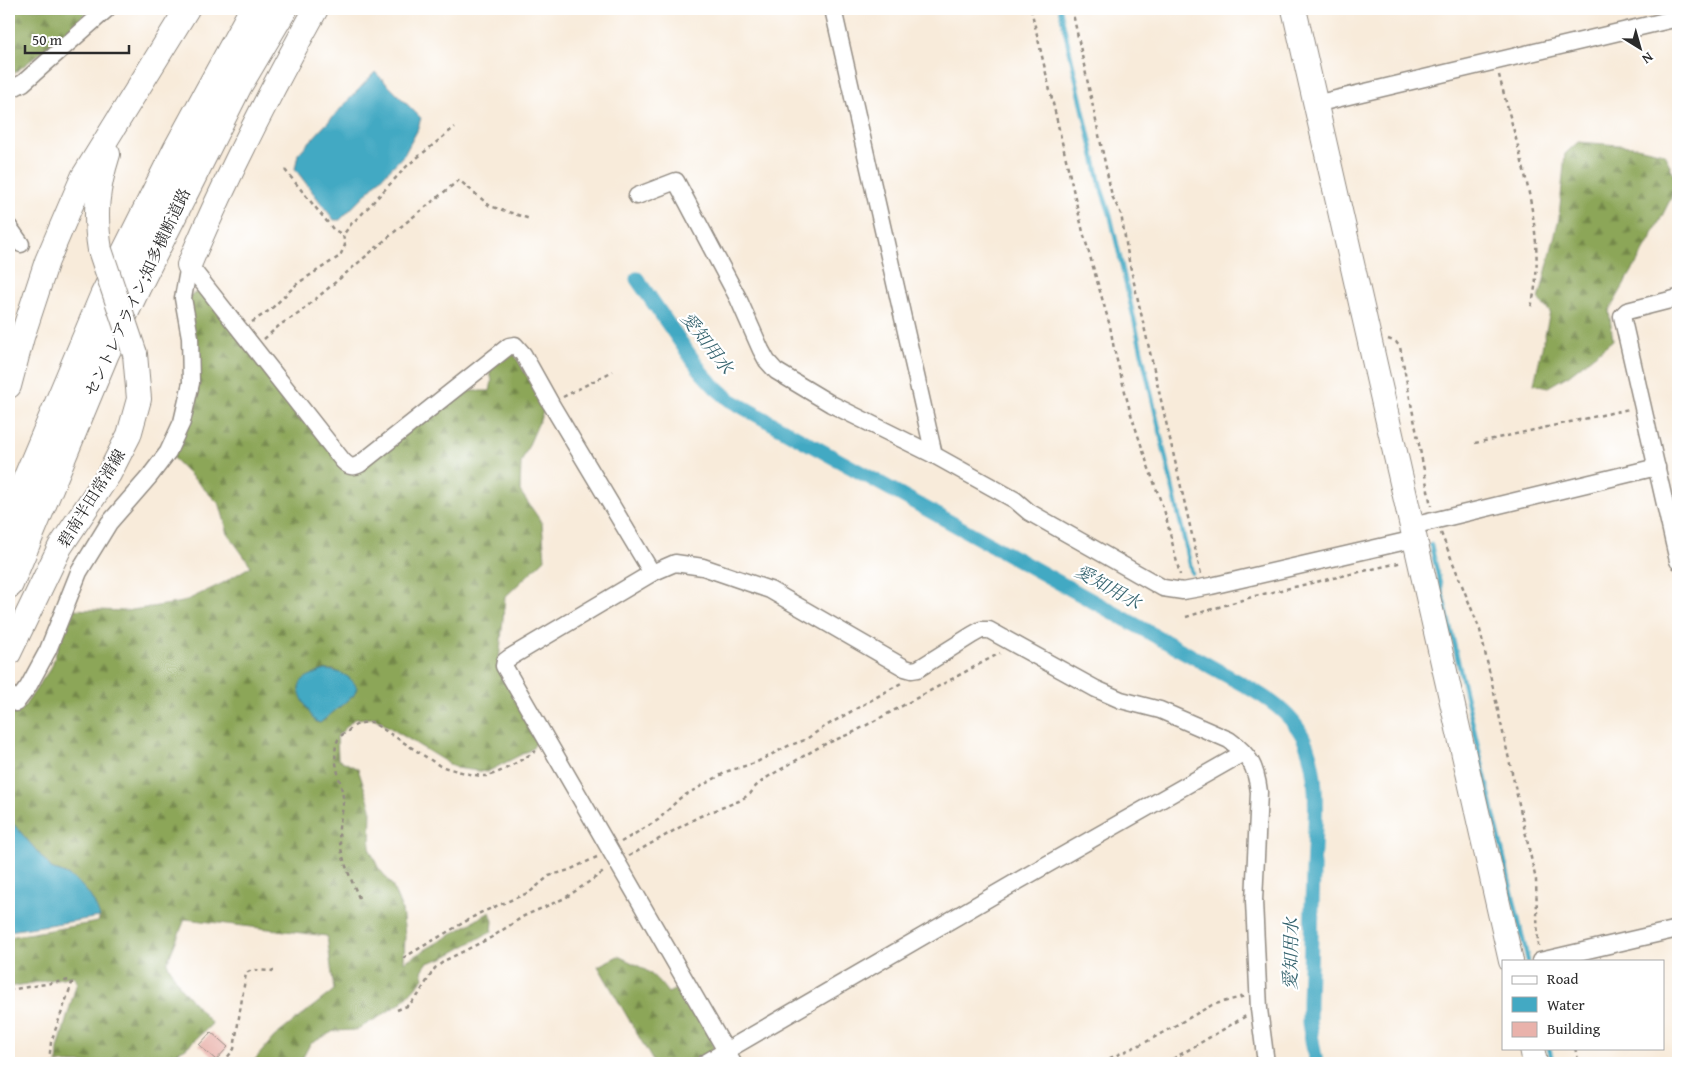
<svg xmlns="http://www.w3.org/2000/svg" width="1687" height="1072" font-family="'Gentium Book Plus','Noto Serif JP',serif">
<defs>
<pattern id="forest-firs" width="22" height="20" patternUnits="userSpaceOnUse" patternTransform="scale(1.25)"><rect width="22" height="20" fill="#8ca659"/><path d="M5 1l3.5 6h-7zM16 11l3.5 6h-7z" fill="#73874a"/></pattern>
</defs>
<rect width="100%" height="100%" fill="#fff"/>
<filter id="ink" filterUnits="userSpaceOnUse"><feTurbulence type="fractalNoise" baseFrequency=".02" numOctaves="2"/><feDisplacementMap in="SourceGraphic" scale="10" xChannelSelector="R" yChannelSelector="G"/><feConvolveMatrix kernelMatrix="1 2 1 2 8 2 1 2 1" color-interpolation-filters="sRGB"/></filter>
<filter id="wash" filterUnits="userSpaceOnUse"><feTurbulence type="fractalNoise" baseFrequency=".0096" numOctaves="4" result="noise"/><feDisplacementMap in="SourceGraphic" scale="20" xChannelSelector="R" yChannelSelector="G"/><feGaussianBlur stdDeviation="1.12" result="paint"/><feColorMatrix in="noise" values="0 0 0 0 0 0 0 0 0 0 0 0 0 0 0 0 0 1.4 0 .05"/><feComposite in="paint" operator="in"/></filter>
<g filter="url(#wash)">
<rect width="100%" height="100%" fill="#f8ebda"/>
<g fill="url(#forest-firs)" stroke="#5c6842" fill-rule="evenodd">
<polygon points="9,9 89,9 72,29 9,77"/>
<polygon points="1578,142 1632,146 1664,153 1676,179 1671,198 1650,240 1609,311 1613,340 1569,375 1548,387 1534,384 1550,312 1539,300 1559,218 1565,154"/>
<path d="M202 290 351 470 461 391H490L492 381 489 368 512 350 545 408 521 463 520 491 542 523 545 559 505 597 499 662 538 740 532 749 487 772 456 768 374 718 354 719 337 737 338 759 358 769 371 808 370 850 378 867 392 885 402 910 405 935 404 962 490 912 493 921 492 931 443 958 427 963 422 971 424 978 401 1003 379 1017 356 1030 334 1031 310 1044 300 1063H252L274 1037 334 990 327 936 185 919 167 963 180 987 212 1024 186 1048 157 1063H57L58 1049 77 982 74 976 9 987V937L98 922 100 916C89 895 79 875 53 870L11 821 9 815V715L21 711 52 666 69 609 126 611 183 602 223 583 251 566 228 534 220 505 173 458 188 424 189 296ZM325 670H334L346 676 354 695 320 723 316 722 312 675Z"/>
<path d="M618 956C643 968 651 970 668 993L682 986 711 1036 714 1047C702 1069 675 1063 654 1063L598 966Z"/>
</g>
<g fill="#43a9c3" stroke="#376a77">
<polygon points="375,72 421,118 417,131 404,155 340,220 334,220 295,169 298,154"/>
<path d="M325 670C337 670 352 676 357 688L354 695 320 723C313 721 311 715 307 708 292 682 299 679 325 670Z"/>
<path d="M9 815 11 821 53 870C76 875 93 894 100 917L9 931Z"/>
</g>
<g fill="none" stroke-linecap="round" stroke-linejoin="round">
<g stroke="#43a9c3" stroke-width="4.5">
<polyline points="1060,9 1101,188 1110,214 1192,573"/>
<polyline points="1431,545 1528,961"/>
<polyline points="1549,1048 1553,1063"/>
</g>
<path stroke="#43a9c3" stroke-width="15" d="M637 279 702 373 715 387 730 400 1244 685C1267 698 1291 713 1303 737 1322 776 1314 830 1313 873 1312 916 1310 959 1309 1002V1023L1316 1063"/>
</g>
<g id="blocks">
<polygon fill="#e9b2ab" points="211,1032 228,1047 216,1060 199,1045"/>
</g>
</g>
<g filter="url(#ink)">
<use href="#blocks" fill-opacity="0" stroke="#928b82" stroke-width="1"/>
<g fill="none" stroke-linecap="round" stroke-linejoin="round">
<g stroke="#928b82" stroke-width="19">
<g id="street">
<polyline points="833,9 934,455"/>
<polyline points="9,90 23,83 107,9"/>
<polyline points="1315,104 1678,18"/>
<polyline points="637,196 676,181 738,298 761,350 767,361 776,371 831,404 934,455 1015,500 1029,512 1163,588 1183,591 1211,586 1415,539"/>
<polyline points="9,227 21,244"/>
<path d="M189 265 343 461C349 467 353 468 360 464L509 346 515 345 523 354 551 404 652 573"/>
<polyline points="1678,298 1627,311 1622,316 1678,561"/>
<polyline points="1412,526 1657,467"/>
<polyline points="9,694 16,703 28,687 48,650 79,572 109,523 149,477 168,452 182,422 191,383 190,337 183,298 189,265"/>
<polyline points="1540,961 1678,929"/>
<polyline points="705,1063 1018,881 1243,753"/>
<path d="M733 1063 504 666 505 661 509 658 652 573 675 563 703 567 770 590 905 668 912 670 918 669 972 635 981 630H989L1096 689 1121 700 1160 710 1229 740C1250 755 1256 767 1259 792L1254 901 1259 1009 1266 1063"/>
</g>
</g>
<g stroke="#928b82" stroke-width="26">
<g id="secondary">
<polyline points="1294,9 1511,961"/>
<path d="M100 250C94 213 97 189 108 154"/>
<path d="M189 265C226 177 270 92 316 9"/>
<polyline points="9,386 22,337 47,261 83,177 187,9"/>
<polyline points="9,653 60,547 109,474 129,435 139,399 135,354"/>
<polyline points="1532,1048 1535,1063"/>
</g>
</g>
<g stroke="#928b82" stroke-width="30">
<g id="highway">
<polyline points="9,522 104,296 177,150 254,9"/>
<polyline points="9,584 105,353 137,286 238,85 283,9"/>
</g>
</g>
<g stroke="#928b82" stroke-width="2.5" stroke-dasharray="4 4" stroke-linecap="butt">
<polyline points="1031,9 1083,232 1110,326 1114,349 1130,411 1147,463 1165,513 1180,575"/>
<polyline points="1072,9 1108,177 1112,196 1121,214 1129,261 1201,574"/>
<path d="M1499 75C1516 144 1550 238 1531 307"/>
<polyline points="285,170 333,229 343,235"/>
<polyline points="252,322 270,310 298,283 340,256 345,245 343,235 352,223 360,216 407,166 455,127"/>
<polyline points="264,339 281,324 298,314 398,229 459,180 490,206 530,219"/>
<polyline points="1388,339 1396,342 1400,347 1431,506"/>
<polyline points="563,397 613,371"/>
<polyline points="1475,443 1629,409"/>
<polyline points="1441,533 1480,630 1536,880 1538,946"/>
<polyline points="1186,617 1255,596 1403,562"/>
<polyline points="621,842 658,820 680,798 728,771 755,763 788,746 805,740 824,727 903,682"/>
<polyline points="629,856 698,817 739,801 750,794 756,786 766,778 821,746 854,732 1000,653"/>
<path d="M359 898C349 874 339 855 339 828 340 818 344 809 343 798 342 782 329 754 339 738 341 735 345 733 348 731 355 724 362 722 372 722L440 766C450 769 477 777 486 776 502 773 522 759 536 751"/>
<polyline points="403,958 480,913 530,892 549,876 569,870 597,857"/>
<polyline points="9,990 70,980 72,983 51,1042 49,1063"/>
<polyline points="397,1010 407,1006 417,997 435,968 446,960 492,937 524,916 565,898 605,871"/>
<polyline points="1575,1048 1579,1063"/>
<polyline points="223,1063 234,1049 246,973 252,970 274,971"/>
<polyline points="1103,1063 1108,1059 1146,1042 1212,1005 1245,996"/>
<polyline points="1166,1063 1246,1016"/>
</g>
<use href="#street" stroke="#fff" stroke-width="16"/>
<use href="#secondary" stroke="#fff" stroke-width="24"/>
<use href="#highway" stroke="#fff" stroke-width="28"/>
<g stroke="#928b82" stroke-width="26" stroke-linecap="butt">
<polyline id="secondary-bridge" points="100,250 135,354"/>
</g>
<use href="#secondary-bridge" stroke="#fff" stroke-width="24"/>
</g>
</g>
<g text-anchor="middle" stroke-width="4.5" stroke-linejoin="round" paint-order="stroke">
<g font-size="16" fill="#2b2b2b" stroke="#fff">
<text transform="translate(137 292) rotate(-65)" y="6">セントレアライン;知多横断道路</text>
<text transform="translate(91 498) rotate(-58)" y="6">碧南半田常滑線</text>
</g>
<g font-size="18" font-style="italic" fill="#36646f" stroke="#fff">
<text transform="translate(707 343) rotate(52)" y="6">愛知用水</text>
<text transform="translate(1108 587) rotate(29)" y="6">愛知用水</text>
<text transform="translate(1291 954) rotate(-89)" y="6">愛知用水</text>
</g>
</g>
<rect width="1687" height="1072" fill="none" stroke="#fff" stroke-width="30"/>
<rect x="1502" y="960" width="162" height="90" fill="#ffffff" stroke="#aaaaaa"/>
<rect x="1512" y="976" width="25" height="8" fill="#ffffff" stroke="#aaaaaa"/>
<text x="1547" y="984" font-size="15" fill="#2b2b2b">Road</text>
<rect x="1512" y="997" width="25" height="15" fill="#43a9c3" stroke="#aaaaaa"/>
<text x="1547" y="1010" font-size="15" fill="#2b2b2b">Water</text>
<rect x="1512" y="1022" width="25" height="15" fill="#e9b2ab" stroke="#aaaaaa"/>
<text x="1547" y="1034" font-size="15" fill="#2b2b2b">Building</text>
<g transform="translate(1640 48) rotate(143)" stroke="#ffffff" stroke-width="4" paint-order="stroke">
<path d="M0-4L9 19L0 12L-9 19Z" fill="#2b2b2b"/>
<text y="-8" font-size="14" font-weight="bold" text-anchor="middle" fill="#2b2b2b">N</text>
</g>
<path d="M25 45v8h104v-8" fill="none" stroke="#2b2b2b" stroke-width="2.5"/>
<text x="32" y="45" font-size="15" fill="#2b2b2b" stroke="#ffffff" stroke-width="4" paint-order="stroke">50 m</text>
</svg>
